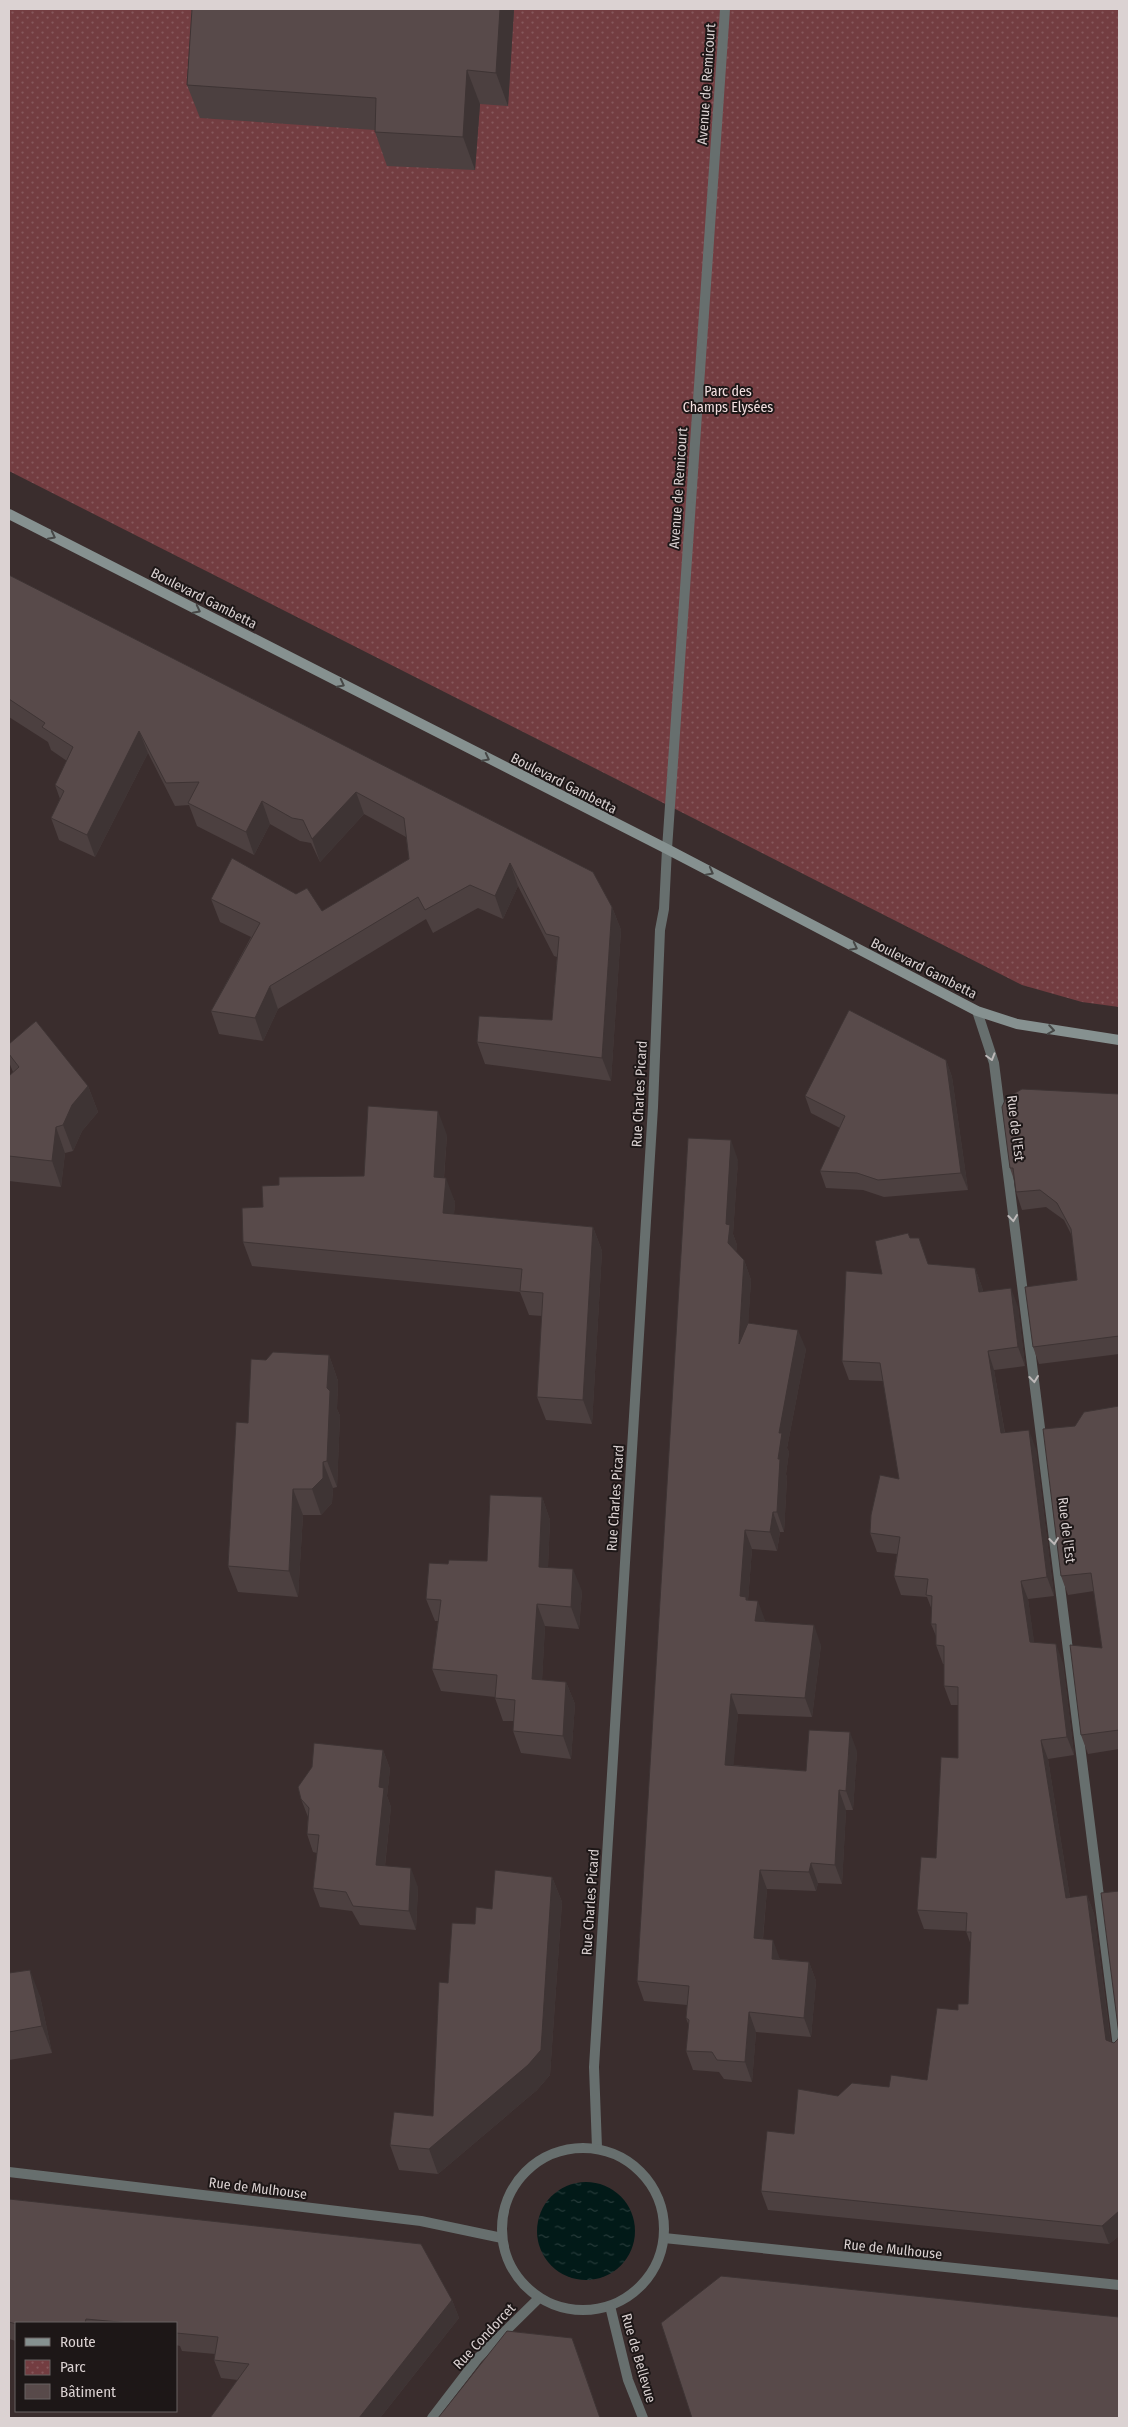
<svg xmlns="http://www.w3.org/2000/svg" width="1128" height="2427" font-family="'Fira Sans Condensed',sans-serif">
<defs>
<pattern id="park-dots" width="8" height="8" patternUnits="userSpaceOnUse" patternTransform="scale(1.25)"><rect width="8" height="8" fill="#733d41"/><path d="M2 2h.1M6 6h.1" fill="none" stroke="#86585c" stroke-width="1.8" stroke-linecap="round"/></pattern>
<pattern id="water-ripples" width="26" height="14" patternUnits="userSpaceOnUse" patternTransform="scale(1.25)"><rect width="26" height="14" fill="#021a18"/><path d="M2 4q2-2 4 0t4 0M15 11q2-2 4 0t4 0" fill="none" stroke="#263a39"/></pattern>
</defs>
<rect width="100%" height="100%" fill="#3a2d2d"/>
<polygon fill="url(#park-dots)" points="9,9 1119,9 1119,1007 1082,1002 1022,985 9,471"/>
<circle fill="url(#water-ripples)" cx="586" cy="2231" r="49"/>
<g fill="none" stroke-linecap="round" stroke-linejoin="round">
<g stroke="#676f6e" stroke-width="10">
<polyline points="667,849 725,9"/>
<polyline points="977,1011 994,1063 1119,2055"/>
<polyline points="9,2172 421,2221 502,2238"/>
<polyline points="664,2238 1119,2285"/>
<polyline points="432,2418 478,2358 539,2298"/>
</g>
<g stroke="#676f6e" stroke-width="10">
<polyline points="597,2148 594,2067 653,1107 660,930 664,909 667,849"/>
<circle cx="583" cy="2229" r="81"/>
<polyline points="610,2306 628,2380 643,2418"/>
</g>
<polyline stroke="#869190" stroke-width="10" points="9,514 667,849 977,1011 1017,1024 1119,1040"/>
</g>
<g fill="#4c4040">
<polygon points="514,9 508,106 480,104 475,170 387,166 375,132 375,130 200,118 187,85"/>
<polygon points="9,575 612,907 621,930 611,1081 485,1064 477,1042 552,1020 557,957 554,956 518,886 503,919 478,908 433,933 426,919 278,1009 263,1041 219,1034 211,1011 251,937 220,922 211,899 322,911 409,859 406,837 364,814 320,862 311,843 300,841 270,824 254,855 197,826 189,805 175,806 148,753 95,857 59,840 51,818 60,799 55,785 67,761 51,750 48,742 9,717"/>
<polygon points="9,1044 88,1086 98,1112 82,1131 73,1151 65,1153 61,1187 9,1181 9,1076 13,1072 9,1062"/>
<polygon points="946,1060 952,1077 968,1190 884,1197 863,1190 826,1188 820,1171 840,1128 811,1113 805,1096"/>
<polygon points="1119,1094 1119,1354 1039,1364 1033,1347 1077,1280 1072,1236 1064,1220 1046,1207 1022,1210 1016,1192 1014,1180 1010,1168"/>
<polygon points="447,1135 444,1178 455,1202 454,1214 593,1227 602,1251 592,1424 546,1420 537,1397 542,1316 529,1315 520,1292 252,1266 243,1242 263,1207 279,1185 364,1176"/>
<polygon points="738,1160 733,1234 737,1245 736,1252 744,1260 751,1280 748,1324 806,1349 787,1448 789,1452 786,1474 787,1478 784,1532 780,1532 777,1551 752,1549 748,1600 765,1620 765,1622 821,1645 812,1717 738,1714 733,1765 806,1771 857,1751 853,1810 846,1810 842,1884 818,1883 816,1891 767,1889 763,1939 780,1959 809,1962 816,1981 811,2037 756,2032 752,2082 724,2079 719,2072 693,2070 686,2051 689,2026 686,2018 687,2005 644,2001 637,1981"/>
<polygon points="910,1238 928,1264 975,1268 982,1287 983,1292 1018,1307 1025,1366 994,1370 1005,1433 1036,1449 1054,1596 1028,1599 1034,1643 1063,1663 1074,1755 1048,1759 1070,1898 1087,1895 1094,1914 1111,2042 1114,2043 1118,2039 1119,2035 1119,1891 1119,2236 1109,2244 768,2210 761,2191 794,2134 838,2096 889,2087 927,2080 958,2010 968,2004 971,1945 966,1931 924,1929 917,1910 936,1858 958,1758 958,1705 951,1705 944,1686 944,1664 943,1664 936,1645 936,1636 931,1624 932,1610 927,1597 901,1595 894,1576 897,1554 877,1552 870,1533 899,1479 883,1381 849,1380 842,1361 882,1274"/>
<polygon points="329,1355 338,1381 337,1409 340,1416 337,1487 333,1488 332,1503 321,1515 303,1515 298,1597 238,1592 228,1566 248,1423 266,1360"/>
<polygon points="1119,1406 1119,1749 1088,1754 1081,1735 1102,1648 1094,1591 1068,1595 1061,1576 1075,1426"/>
<polygon points="542,1497 550,1520 548,1567 582,1591 579,1629 545,1626 542,1680 566,1682 575,1704 571,1759 521,1753 513,1731 514,1721 503,1721 495,1698 495,1697 441,1691 432,1669 438,1621 435,1621 426,1599 448,1564 487,1561"/>
<polygon points="383,1750 390,1769 387,1796 391,1807 385,1866 418,1887 416,1930 360,1925 352,1911 320,1907 313,1888 317,1853 313,1852 307,1834 308,1817 301,1799"/>
<polygon points="552,1877 562,1902 550,2075 537,2090 438,2174 399,2170 390,2145 433,2116 475,1924 492,1909"/>
<polygon points="9,1973 40,1996 52,2053 9,2060"/>
<polygon points="9,2199 452,2300 459,2318 380,2418 210,2418 238,2380 221,2378 214,2360 215,2354 182,2351 180,2346 176,2345 176,2323 16,2323 16,2341 9,2339"/>
</g>
<g fill="#3e3434">
<polygon points="500,9 514,9 508,106 496,73"/>
<polygon points="467,70 480,104 475,170 463,137"/>
<polygon points="139,731 148,753 95,857 87,835"/>
<polygon points="356,792 364,814 320,862 312,839"/>
<polygon points="262,801 270,824 254,855 246,832"/>
<polygon points="510,863 518,886 503,919 495,896"/>
<polygon points="612,907 621,930 611,1081 602,1058"/>
<polygon points="270,986 278,1009 263,1041 255,1018"/>
<polygon points="946,1060 952,1077 968,1190 961,1173"/>
<polygon points="88,1086 98,1112 82,1131 73,1151 63,1125 72,1105"/>
<polygon points="438,1111 447,1135 442,1201 434,1177"/>
<polygon points="56,1127 65,1153 61,1187 52,1161"/>
<polygon points="731,1140 738,1160 733,1234 737,1245 735,1262 728,1243 726,1224"/>
<polygon points="446,1178 455,1202 452,1237 443,1213"/>
<polygon points="593,1227 602,1251 592,1424 583,1400"/>
<polygon points="744,1260 751,1280 746,1364 739,1344"/>
<polygon points="975,1268 982,1287 986,1311 979,1292"/>
<polygon points="1011,1288 1018,1307 1025,1366 1018,1347"/>
<polygon points="798,1330 806,1349 787,1448 789,1452 786,1474 787,1478 784,1532 777,1512 779,1433"/>
<polygon points="988,1351 994,1370 1008,1452 1001,1433"/>
<polygon points="329,1355 338,1381 337,1409 340,1416 337,1487 327,1461 327,1388"/>
<polygon points="1029,1430 1036,1449 1054,1596 1047,1577"/>
<polygon points="323,1462 333,1488 332,1503 321,1515 312,1489"/>
<polygon points="293,1489 303,1515 298,1597 289,1571"/>
<polygon points="542,1497 550,1520 547,1589 539,1567"/>
<polygon points="773,1512 780,1532 777,1551 770,1532"/>
<polygon points="745,1530 752,1549 748,1601 740,1596"/>
<polygon points="573,1569 582,1591 579,1629 571,1607"/>
<polygon points="1021,1581 1028,1599 1037,1661 1030,1642"/>
<polygon points="758,1601 765,1620 763,1640 755,1621"/>
<polygon points="537,1604 545,1626 541,1701 532,1679"/>
<polygon points="814,1625 821,1645 812,1717 805,1698"/>
<polygon points="1056,1644 1063,1663 1074,1755 1067,1737"/>
<polygon points="566,1682 575,1704 571,1759 563,1736"/>
<polygon points="731,1694 738,1714 732,1784 725,1765"/>
<polygon points="850,1732 857,1751 853,1810 846,1791"/>
<polygon points="1041,1740 1048,1759 1073,1917 1066,1898"/>
<polygon points="383,1750 390,1769 387,1796 391,1807 383,1883 376,1865 379,1787"/>
<polygon points="839,1790 846,1810 842,1884 835,1865"/>
<polygon points="811,1863 818,1883 816,1891 809,1872"/>
<polygon points="411,1868 418,1887 416,1930 409,1911"/>
<polygon points="760,1870 767,1889 761,1958 754,1938"/>
<polygon points="552,1877 562,1902 550,2075 537,2090 438,2174 429,2149"/>
<polygon points="1087,1895 1094,1914 1113,2059 1106,2040"/>
<polygon points="773,1940 780,1959 779,1978 772,1959"/>
<polygon points="809,1962 816,1981 811,2037 804,2018"/>
<polygon points="30,1970 40,1996 52,2053 42,2026"/>
<polygon points="749,2012 756,2032 752,2082 745,2062"/>
<polygon points="1119,2211 1119,2236 1109,2244 1102,2226"/>
<polygon points="452,2300 459,2318 380,2418 359,2418"/>
<polygon points="572,2338 584,2370 600,2418"/>
</g>
<g fill="#584a4a" stroke="#3e3434">
<polygon points="192,9 500,9 496,73 467,70 463,137 375,132 376,98 187,85"/>
<polygon points="9,575 593,872 612,907 602,1058 477,1042 479,1016 552,1020 559,937 546,934 510,863 495,896 470,885 425,910 418,897 270,986 255,1018 211,1011 260,923 211,899 232,858 296,894 307,888 322,911 409,859 404,818 356,792 312,839 303,820 292,818 262,801 246,832 188,803 199,782 166,783 139,731 87,835 51,818 64,791 55,785 73,747 42,727 45,723 9,699"/>
<polygon points="849,1010 946,1060 961,1173 878,1180 857,1173 820,1171 845,1116 805,1096"/>
<polygon points="36,1021 88,1086 72,1105 63,1125 56,1127 52,1161 9,1156 9,1076 19,1067 9,1054 9,1044"/>
<polygon points="1022,1089 1119,1094 1119,1336 1033,1347 1025,1287 1077,1280 1071,1229 1057,1203 1040,1190 1016,1192 1013,1168 1010,1168 1002,1107 1006,1098"/>
<polygon points="368,1106 438,1111 434,1177 446,1178 443,1213 593,1227 583,1400 537,1397 543,1293 520,1291 522,1269 243,1242 242,1208 263,1207 262,1186 279,1185 279,1177 364,1176"/>
<polygon points="688,1138 731,1140 726,1224 730,1225 728,1243 744,1260 739,1344 748,1323 798,1330 779,1433 782,1433 778,1459 780,1459 777,1512 773,1512 770,1532 745,1530 740,1596 746,1597 746,1600 758,1601 755,1621 814,1625 805,1698 731,1694 725,1765 806,1771 809,1730 850,1732 846,1791 839,1790 835,1865 811,1863 809,1872 760,1870 754,1938 773,1940 772,1959 809,1962 804,2018 749,2012 745,2062 717,2060 712,2052 686,2051 689,2020 686,2018 689,1986 637,1981"/>
<polygon points="908,1233 910,1238 919,1238 928,1264 975,1268 979,1292 1011,1288 1018,1347 988,1351 1001,1433 1029,1430 1047,1577 1021,1581 1030,1642 1056,1644 1067,1737 1041,1740 1066,1898 1087,1895 1106,2040 1114,2043 1118,2039 1119,2035 1101,1893 1119,1891 1119,2211 1102,2226 761,2191 767,2131 794,2134 798,2089 838,2096 852,2083 889,2087 891,2075 927,2080 937,2008 958,2010 958,2004 968,2004 971,1932 966,1932 967,1913 917,1910 921,1857 936,1858 941,1757 958,1758 958,1687 944,1686 944,1646 936,1645 936,1624 931,1624 932,1596 926,1595 928,1579 894,1576 900,1537 870,1533 871,1515 880,1475 899,1479 880,1363 842,1361 846,1271 882,1274 875,1241"/>
<polygon points="273,1352 329,1355 327,1388 330,1391 327,1461 323,1462 323,1478 312,1489 293,1489 289,1571 228,1566 236,1422 248,1423 251,1359 266,1360"/>
<polygon points="1119,1406 1119,1730 1081,1735 1070,1645 1102,1648 1091,1573 1061,1576 1043,1429 1075,1426 1084,1412"/>
<polygon points="490,1495 542,1497 539,1567 573,1569 571,1607 537,1604 532,1679 566,1682 563,1736 513,1731 515,1700 495,1698 497,1675 432,1669 441,1600 426,1599 429,1563 448,1564 449,1560 487,1561"/>
<polygon points="314,1743 383,1750 379,1787 384,1788 376,1865 411,1868 409,1911 353,1906 346,1892 313,1888 319,1835 307,1834 309,1808 301,1799 298,1787 312,1767"/>
<polygon points="495,1870 552,1877 541,2050 528,2065 429,2149 390,2145 394,2112 433,2116 439,1982 448,1983 452,1923 475,1924 476,1907 492,1909"/>
<polygon points="30,1970 42,2026 9,2032 9,1973"/>
<polygon points="9,2199 421,2244 452,2300 359,2418 210,2418 249,2364 214,2360 218,2337 176,2333 176,2323 130,2323 86,2319 85,2323 16,2323 16,2324 9,2322"/>
<polygon points="721,2276 1119,2317 1119,2418 692,2418 661,2323"/>
<polygon points="507,2331 572,2338 600,2418 438,2418"/>
</g>
<defs><path id="oneway-chevron" d="M-2-3.5L2.5 0L-2 3.5" fill="none" stroke-width="1.6" stroke-linecap="round" stroke-linejoin="round" transform="scale(1.25)"/></defs>
<g stroke="#474847">
<use href="#oneway-chevron" transform="translate(52 536) rotate(27)"/>
<use href="#oneway-chevron" transform="translate(197 610) rotate(27)"/>
<use href="#oneway-chevron" transform="translate(341 684) rotate(27)"/>
<use href="#oneway-chevron" transform="translate(486 758) rotate(27)"/>
<use href="#oneway-chevron" transform="translate(710 872) rotate(28)"/>
<use href="#oneway-chevron" transform="translate(854 947) rotate(27)"/>
<use href="#oneway-chevron" transform="translate(1051 1030) rotate(9)"/>
</g>
<g stroke="#beb9b9">
<use href="#oneway-chevron" transform="translate(991 1057) rotate(74)"/>
<use href="#oneway-chevron" transform="translate(1013 1218) rotate(83)"/>
<use href="#oneway-chevron" transform="translate(1034 1379) rotate(83)"/>
<use href="#oneway-chevron" transform="translate(1054 1541) rotate(83)"/>
</g>
<g text-anchor="middle" stroke-width="4" stroke-linejoin="round" paint-order="stroke">
<g font-size="14" fill="#dbd2d2" stroke="#1d1717">
<text transform="translate(706 84) rotate(-86)" y="5">Avenue de Remicourt</text>
<text transform="translate(678 488) rotate(-86)" y="5">Avenue de Remicourt</text>
<text transform="translate(204 598) rotate(27)" y="5">Boulevard Gambetta</text>
<text transform="translate(564 783) rotate(27)" y="5">Boulevard Gambetta</text>
<text transform="translate(924 968) rotate(27)" y="5">Boulevard Gambetta</text>
<text transform="translate(639 1094) rotate(-87)" y="5">Rue Charles Picard</text>
<text transform="translate(1016 1128) rotate(83)" y="5">Rue de l'Est</text>
<text transform="translate(615 1498) rotate(-86)" y="5">Rue Charles Picard</text>
<text transform="translate(1067 1530) rotate(83)" y="5">Rue de l'Est</text>
<text transform="translate(590 1902) rotate(-86)" y="5">Rue Charles Picard</text>
<text transform="translate(258 2188) rotate(7)" y="5">Rue de Mulhouse</text>
<text transform="translate(893 2249) rotate(6)" y="5">Rue de Mulhouse</text>
<text transform="translate(484 2336) rotate(-47)" y="5">Rue Condorcet</text>
<text transform="translate(639 2358) rotate(74)" y="5">Rue de Bellevue</text>
</g>
<g font-size="14" fill="#f3dfe0" stroke="#1d1717">
<text x="728" y="396">Parc des<tspan x="728" dy="16">Champs Elysées</tspan></text>
</g>
</g>
<rect width="1128" height="2427" fill="none" stroke="#dbd2d2" stroke-width="20"/>
<rect x="15" y="2322" width="162" height="90" fill="#1d1717" stroke="#696262"/>
<rect x="25" y="2338" width="25" height="8" fill="#869190" stroke="#696262"/>
<text x="60" y="2347" font-size="15" fill="#dbd2d2">Route</text>
<rect x="25" y="2360" width="25" height="15" fill="url(#park-dots)" stroke="#696262"/>
<text x="60" y="2372" font-size="15" fill="#dbd2d2">Parc</text>
<rect x="25" y="2384" width="25" height="15" fill="#584a4a" stroke="#696262"/>
<text x="60" y="2397" font-size="15" fill="#dbd2d2">Bâtiment</text>
</svg>
